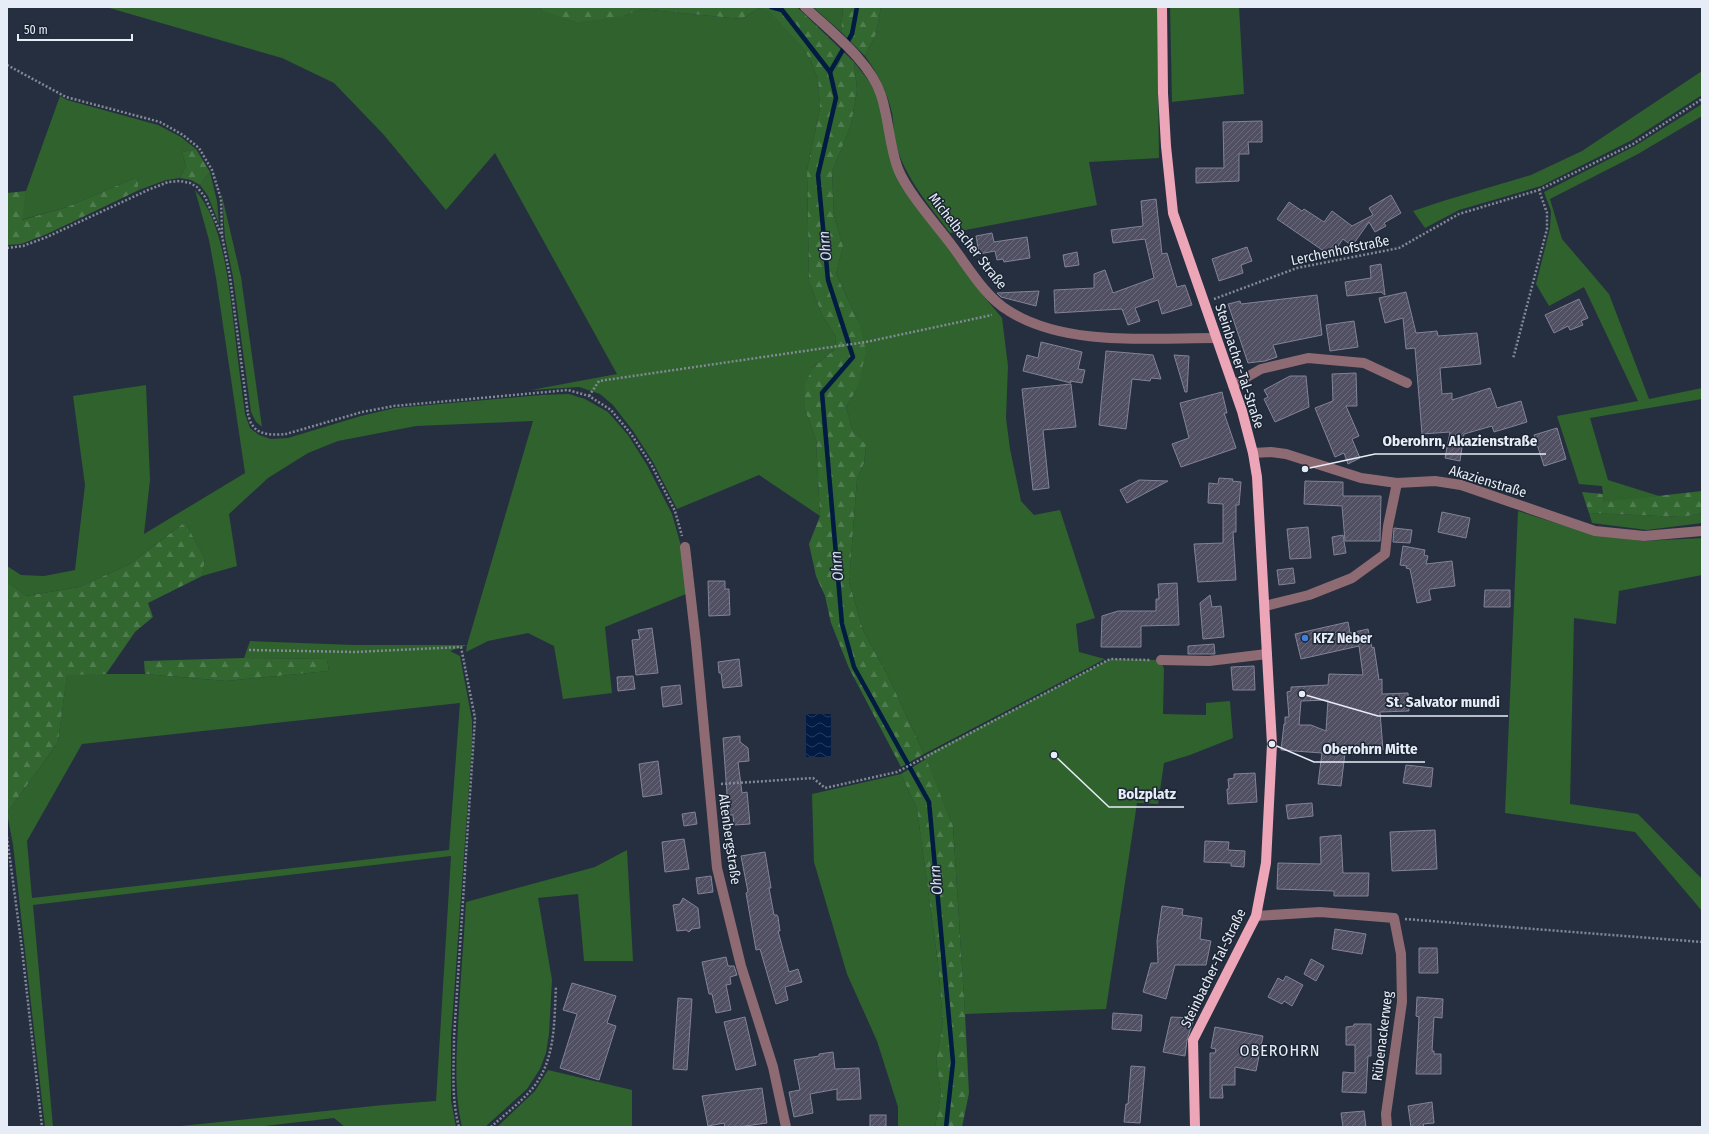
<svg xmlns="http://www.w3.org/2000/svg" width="1709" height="1134" font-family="'Fira Sans Condensed',sans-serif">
<defs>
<pattern id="forest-firs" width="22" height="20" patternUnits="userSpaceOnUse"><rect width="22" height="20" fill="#326730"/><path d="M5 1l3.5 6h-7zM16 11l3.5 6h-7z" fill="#507d4f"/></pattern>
<pattern id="water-waves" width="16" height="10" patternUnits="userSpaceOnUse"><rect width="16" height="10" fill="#021b42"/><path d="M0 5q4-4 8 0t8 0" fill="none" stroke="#273c5e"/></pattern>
<pattern id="building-hatch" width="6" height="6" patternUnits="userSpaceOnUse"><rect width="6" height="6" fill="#515063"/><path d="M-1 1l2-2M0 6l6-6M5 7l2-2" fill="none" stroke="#6a6a7a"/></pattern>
</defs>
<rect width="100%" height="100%" fill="#262f3f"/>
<g fill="#2f622d" fill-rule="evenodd">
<polygon points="106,7 539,7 543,11 624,16 641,9 742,19 759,8 769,10 802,47 811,61 818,79 820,108 807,170 809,281 822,315 836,337 835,349 814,367 805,410 816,439 820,516 759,475 677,509 653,462 633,431 613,405 600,394 579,387 531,390 617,374 495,153 446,210 384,135 334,83 282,58"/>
<polygon points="813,7 843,7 841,32"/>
<path d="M881 7H1157L1159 158 1089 162 1097 205 950 233C929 205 905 178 896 144 893 134 894 123 892 113 887 92 878 74 865 56L876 34Z"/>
<polygon points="1170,7 1239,7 1244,94 1172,102"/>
<polygon points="854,62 869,81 877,95 905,191 987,300 1002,318 1008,366 1006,418 1010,449 1021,501 1034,515 1060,510 1095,618 1076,624 1079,652 1105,659 924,754 889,678 863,630 849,582 857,479 864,463 866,446 852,429 846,407 857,389 859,323 836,274 843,246 834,216 832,172 851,125 857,90"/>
<polygon points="1702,71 1702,95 1632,140 1541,186 1459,210 1425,228 1413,211 1443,201 1531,175 1582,151"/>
<polygon points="60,96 67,100 158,125 181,137 196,149 182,152 186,166 180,178 166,180 139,190 137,177 67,207 21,220 26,191"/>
<polygon points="1702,104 1702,116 1638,154 1550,199 1562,239 1609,294 1649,399 1702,388 1702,399 1590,418 1608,480 1659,496 1604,503 1602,486 1579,484 1557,416 1638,401 1584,287 1549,306 1536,284 1550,228 1551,211 1544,192 1635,146"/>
<polygon points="210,172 217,201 219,224 208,196 200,185"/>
<path d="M195 190C223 220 229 286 234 326 237 355 241 384 245 414L250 428 259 435 271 439 288 438 361 416 395 408 541 395 569 394 585 399 608 412 628 435 647 465 672 514 681 546 686 594 605 627 612 693 563 699 554 646 528 633 488 641 466 652 467 645 450 651 460 656 472 720V744L451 1037V1100L456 1127H345L334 1118 256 1127H171L383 1105 436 1101 451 856 33 905 53 1127H45L13 845 7 813 58 742 67 674H145L226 681 329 671 327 659 244 658 250 641 354 645H467L533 421 416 426 338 441 308 453 268 478 229 514 237 566 202 576 205 559 185 522 130 564 79 587 26 596 7 581V566L21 575 44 576 75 570 85 485 73 396 146 385 150 480 144 534 245 473 216 278 209 240ZM460 703 449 850 32 898 27 841 82 744Z"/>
<polygon points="222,196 241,277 262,427 256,422 251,412 233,277 225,238"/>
<polygon points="1518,511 1594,535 1643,541 1702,538 1702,575 1619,591 1616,624 1574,618 1570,804 1638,814 1702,879 1702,911 1635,832 1505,813"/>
<polygon points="1589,513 1683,517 1702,513 1702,523 1647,530 1592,523"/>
<polygon points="1110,659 1161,660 1164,669 1163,714 1206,715 1206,703 1230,701 1233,738 1190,755 1164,763 1158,804 1137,803 1106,1009 965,1014 953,826 924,756"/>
<polygon points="901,774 917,809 938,963 943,1024 936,1059 941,1094 935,1127 898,1127 898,1107 877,1041 847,974 814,862 812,794"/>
<path d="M627 850 633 961H584L578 894 538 898 552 980 549 1034 546 1053 540 1069 527 1089 485 1127H462C453 1089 457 1047 459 1008 461 973 464 937 466 902L595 867Z"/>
<polygon points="548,1070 632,1090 632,1127 497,1127 535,1091"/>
</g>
<g fill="url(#forest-firs)">
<polygon points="539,7 797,7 854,62 857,90 851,125 832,172 834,216 843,246 836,274 859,323 866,352 857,389 846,407 852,429 866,445 864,463 857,479 849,582 863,630 889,678 924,754 901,767 849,668 831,623 825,596 816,576 809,544 820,516 816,439 805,410 805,383 814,367 835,349 836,337 822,315 809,281 807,170 820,108 818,79 811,61 802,47 769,11 759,8 742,19 641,9 624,16 578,22 543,11"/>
<polygon points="843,7 881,7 876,34 865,56 841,32"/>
<polygon points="196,149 210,172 200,185 191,180 180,178 186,166 182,152"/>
<polygon points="137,177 139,190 47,234 21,244 7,245 7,193 26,191 22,220 67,207"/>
<polygon points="1702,491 1702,513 1683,517 1589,513 1582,492 1603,494 1604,502"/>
<polygon points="185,522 205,559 202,576 148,603 153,617 135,632 106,674 67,675 58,742 7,813 7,581 26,596 79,587 130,564"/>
<polygon points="244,658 327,659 329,671 226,681 145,674 144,661"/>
<polygon points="926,759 953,826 965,1014 969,1093 962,1127 935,1127 941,1094 936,1059 943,1024 938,963 917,809 901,774"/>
</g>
<rect fill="url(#water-waves)" x="806" y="714" width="25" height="43"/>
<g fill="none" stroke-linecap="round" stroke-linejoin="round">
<g stroke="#021b42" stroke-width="4.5">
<polyline points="771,7 782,10 830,72"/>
<polyline points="857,7 852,34 830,72 836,98 818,175 828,280 853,357 822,393 842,624 854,667 929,802 953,1062 946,1127"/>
</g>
</g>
<g fill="url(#building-hatch)" stroke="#838297" fill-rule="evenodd">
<polygon points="1262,121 1262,142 1248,142 1249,154 1239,154 1239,181 1196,183 1196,168 1224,168 1223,122"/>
<polygon points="1391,195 1401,213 1384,223 1386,226 1375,232 1369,222 1352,246 1343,239 1331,256 1277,219 1289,202 1302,211 1304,209 1324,222 1332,211 1352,226 1373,215 1369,208"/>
<polygon points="1156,199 1162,254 1167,253 1177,287 1185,285 1192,305 1162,314 1158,300 1135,308 1140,321 1128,325 1122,309 1055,313 1054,290 1094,288 1094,274 1105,270 1113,293 1154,278 1145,239 1113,243 1111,230 1143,226 1141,201"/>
<polygon points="992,233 994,242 1027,237 1030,258 1004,262 1003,259 997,260 995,251 979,254 976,236"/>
<polygon points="1247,247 1252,261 1241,265 1243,273 1219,281 1212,259"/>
<polygon points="1077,252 1079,265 1065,267 1063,255"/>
<polygon points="1381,264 1385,295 1381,292 1347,296 1345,282 1371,278 1370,266"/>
<polygon points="1039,291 1036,306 1001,297 997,293"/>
<polygon points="1406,292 1416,333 1437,331 1438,336 1477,333 1481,364 1440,368 1442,394 1452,393 1452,400 1490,388 1497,408 1521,401 1527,422 1494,432 1492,426 1464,434 1460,461 1445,458 1450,432 1422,434 1415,348 1406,349 1403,318 1385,323 1379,298"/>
<polygon points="1317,295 1322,335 1273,345 1277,357 1265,361 1248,363 1228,304 1240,301 1241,304"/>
<polygon points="1579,299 1588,318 1581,321 1583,325 1570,330 1568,326 1554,333 1545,315"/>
<polygon points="1354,321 1358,347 1330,351 1326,325"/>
<polygon points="1041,342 1082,352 1078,369 1085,370 1082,383 1070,381 1071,383 1023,371 1027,355 1038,358"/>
<polygon points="1106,351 1153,355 1161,379 1151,378 1150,381 1132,379 1126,429 1099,425"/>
<polygon points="1174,355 1189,356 1187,392 1185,392"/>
<polygon points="1356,373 1357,406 1346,406 1359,436 1352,439 1360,458 1348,464 1344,453 1335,457 1315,408 1333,401 1332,374"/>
<polygon points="1290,376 1306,376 1309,407 1275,422 1264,399 1268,397 1264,390"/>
<polygon points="1071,384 1076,427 1043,430 1049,488 1033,490 1022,389"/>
<polygon points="1222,392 1227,413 1224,413 1236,448 1181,467 1172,444 1189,438 1180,403"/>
<polygon points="1557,428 1566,459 1544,466 1534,435"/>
<polygon points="1219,478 1233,479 1232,481 1241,482 1239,505 1236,505 1236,532 1233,532 1236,580 1198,582 1194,544 1223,543 1223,504 1208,503 1209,483 1218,484"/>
<polygon points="1139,480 1168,481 1127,503 1120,490"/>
<polygon points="1305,481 1343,482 1343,496 1381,496 1380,541 1345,541 1342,506 1304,504"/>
<polygon points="1442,512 1470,518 1466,538 1438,532"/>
<polygon points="1308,527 1311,558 1290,559 1287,529"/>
<polygon points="1394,528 1412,530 1410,543 1393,542"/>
<polygon points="1343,535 1346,553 1334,555 1332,537"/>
<polygon points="1403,546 1425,550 1424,555 1428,556 1426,564 1452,561 1455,586 1430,589 1429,591 1431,600 1417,603 1410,569 1406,568 1407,566 1400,565"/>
<polygon points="1293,568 1295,583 1279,585 1277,570"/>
<polygon points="708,581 725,581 725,589 729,589 730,615 709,616"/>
<polygon points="1177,583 1179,625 1141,626 1141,647 1101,647 1102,616 1118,611 1156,611 1156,599 1159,599 1158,584"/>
<polygon points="1485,590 1510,590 1510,607 1484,607"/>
<polygon points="1210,595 1212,607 1221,606 1224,637 1203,639 1200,603"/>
<path d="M1348 622 1350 633 1368 629 1372 648 1374 647 1379 680 1382 679V694L1408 693 1409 711 1380 712 1383 750 1352 748 1353 753H1345L1341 786 1318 784 1322 753 1281 750 1284 724H1285V717H1289L1287 692 1291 691V687L1328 685 1329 674 1363 675 1359 646 1301 659 1295 634ZM1328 700 1326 731 1311 725H1299L1301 701Z"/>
<polygon points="652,628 658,673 636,675 632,640 640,639 638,630"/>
<polygon points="1214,644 1215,654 1188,654 1188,646"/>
<polygon points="739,659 742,686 723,688 721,673 719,673 718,662"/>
<polygon points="1254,666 1255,690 1233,690 1231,667"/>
<polygon points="633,676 635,689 618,691 617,677"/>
<polygon points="680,685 682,704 663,707 661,687"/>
<polygon points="740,736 740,742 748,748 749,761 738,762 742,793 747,792 750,824 734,825 733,815 726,815 724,795 727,794 723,738"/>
<polygon points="658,761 662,794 643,797 639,764"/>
<polygon points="1406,765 1433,768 1431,787 1403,783"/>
<polygon points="1255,773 1257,802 1228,804 1227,789 1229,789 1228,779 1234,778 1234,774"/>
<polygon points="1312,803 1313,816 1288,819 1286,805"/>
<polygon points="695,812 697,824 684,826 682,814"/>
<polygon points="1435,830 1437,869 1392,871 1390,832"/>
<polygon points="1341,835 1343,873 1369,873 1368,896 1334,896 1334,891 1277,889 1278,863 1321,864 1320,837"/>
<polygon points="684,839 689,869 665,872 662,842"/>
<polygon points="1205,841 1229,842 1228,850 1245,851 1244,867 1231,866 1231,863 1204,862"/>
<polygon points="765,852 771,888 769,888 774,915 777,915 778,917 780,931 778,931 789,972 798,969 802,982 785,987 788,1000 776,1004 760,949 756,950 746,893 748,892 741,856"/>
<polygon points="711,876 713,892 698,894 696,878"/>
<polygon points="683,898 698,908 700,928 692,929 689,932 686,930 677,931 673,905 680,904"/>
<polygon points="1162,906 1183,909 1182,915 1202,918 1200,939 1211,941 1206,965 1175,965 1166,999 1143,992 1151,963 1158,963 1157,941"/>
<polygon points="1335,929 1366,934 1362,954 1332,949"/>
<polygon points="1419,948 1437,948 1438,973 1419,973"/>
<polygon points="726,957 728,966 734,966 737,975 730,977 731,984 726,985 731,1010 716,1013 712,994 709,994 702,962"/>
<polygon points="1311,959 1324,966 1316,981 1304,974"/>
<polygon points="1286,976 1303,985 1292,1006 1284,1001 1282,1004 1268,997 1278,978 1283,981"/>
<polygon points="572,983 616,996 607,1023 616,1026 599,1080 560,1068 577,1014 563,1010"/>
<polygon points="1417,997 1443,999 1442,1018 1434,1017 1432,1051 1434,1051 1434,1054 1441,1054 1441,1074 1416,1074 1419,1017 1416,1016"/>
<polygon points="678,998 692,999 687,1070 673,1069"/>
<polygon points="1113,1013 1142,1015 1141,1031 1112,1029"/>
<polygon points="745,1017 756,1065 736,1070 724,1022"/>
<polygon points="1171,1017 1194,1018 1187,1040 1185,1056 1163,1052"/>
<polygon points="1354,1024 1371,1024 1371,1056 1368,1056 1366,1093 1342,1092 1343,1072 1355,1073 1355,1045 1346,1045 1346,1027 1354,1026"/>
<polygon points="1215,1027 1263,1036 1256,1071 1235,1067 1235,1085 1222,1085 1223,1098 1210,1098 1210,1053 1215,1053 1216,1049 1211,1048"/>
<polygon points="833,1052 835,1069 859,1068 861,1099 837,1100 837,1089 810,1094 813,1113 794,1117 789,1092 800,1090 794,1060 819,1056 819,1054"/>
<polygon points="1131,1066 1145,1067 1140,1123 1124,1122 1126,1104 1128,1104"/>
<polygon points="762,1088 767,1123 738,1127 725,1127 724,1123 708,1126 702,1096"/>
<polygon points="1432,1102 1434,1123 1423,1124 1424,1127 1411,1127 1408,1106"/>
<polygon points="1364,1111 1366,1127 1343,1127 1341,1113"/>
<rect x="870" y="1115" width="16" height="12"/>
</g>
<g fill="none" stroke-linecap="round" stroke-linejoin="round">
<g stroke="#828a97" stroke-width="2.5" stroke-dasharray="2 2" stroke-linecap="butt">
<polyline points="7,65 66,97 160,122 183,135 199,148 212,170 221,199 222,234"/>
<polyline points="1539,190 1633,144 1702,99"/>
<path d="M7 248 23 246 47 237 148 190 168 182 180 181 190 183 197 187 205 197 222 236 230 277 248 414C249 417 250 423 253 426 260 436 276 435 286 434L362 412 394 406 568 390 589 396 611 410 631 434 651 464 675 511 682 536"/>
<polyline points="1214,299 1297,268 1399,248 1459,214 1539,190 1547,213 1547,229 1513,359"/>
<polyline points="589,396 599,381 866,342 992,315"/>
<path d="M249 650 355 652 461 647 475 718 454 1037C454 1067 451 1098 459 1127"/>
<polyline points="721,784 813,778 825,788 897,772 1110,659 1150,660"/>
<polyline points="7,837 22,949 42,1127"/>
<polyline points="1405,919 1702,942"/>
<path d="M491 1127C504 1115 520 1103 532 1089 556 1060 554 1022 556 986"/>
</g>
<g stroke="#8e6b73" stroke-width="10">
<path d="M805 7C830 31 870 61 881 95 889 119 889 145 898 169 908 193 934 222 950 243 967 265 985 297 1009 311 1066 347 1151 338 1216 338"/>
<polyline points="1233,385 1261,369 1308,358 1364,363 1407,383"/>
<polyline points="1253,453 1271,452 1286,454 1361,478 1397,483 1435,481 1461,485 1595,531 1644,536 1702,531"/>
<polyline points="685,547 696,643 717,868 741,966 773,1067 786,1127"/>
<polyline points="1265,606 1309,595 1352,578 1385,554 1388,526 1397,483"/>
<polyline points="1161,660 1209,661 1267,654"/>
<polyline points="1256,916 1320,912 1394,918 1401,954 1402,1002 1386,1114 1387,1127"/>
</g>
<polyline stroke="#eda6b7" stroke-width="10" points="1162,7 1163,93 1166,146 1173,213 1242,411 1253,453 1257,477 1272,744 1266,863 1256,916 1193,1040 1195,1127"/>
</g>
<circle fill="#3f7fe0" stroke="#1c2534" stroke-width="1.5" cx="1305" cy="638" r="4"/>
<g text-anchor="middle" stroke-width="3" stroke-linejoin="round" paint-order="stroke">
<g font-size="14" fill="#e7edf7" stroke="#1c2534">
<text transform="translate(968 241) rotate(52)" y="5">Michelbacher Straße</text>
<text transform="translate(1340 250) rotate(-12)" y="5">Lerchenhofstraße</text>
<text transform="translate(1240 366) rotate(72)" y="5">Steinbacher-Tal-Straße</text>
<text transform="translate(1488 481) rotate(17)" y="5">Akazienstraße</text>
<text transform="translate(730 839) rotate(82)" y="5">Altenbergstraße</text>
<text transform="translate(1213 968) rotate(-64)" y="5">Steinbacher-Tal-Straße</text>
<text transform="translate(1382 1036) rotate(-83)" y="5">Rübenackerweg</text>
</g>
<g font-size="14" font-weight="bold" fill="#e7edf7" stroke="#1c2534" text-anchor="start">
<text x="1313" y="643">KFZ Neber</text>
</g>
<g font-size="15" font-style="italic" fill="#d5e1f2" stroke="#1c2534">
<text transform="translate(825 246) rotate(-95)" y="5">Ohrn</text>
<text transform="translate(837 566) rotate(-95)" y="5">Ohrn</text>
<text transform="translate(936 880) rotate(-95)" y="5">Ohrn</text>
</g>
<g font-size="16" letter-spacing="1" fill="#e7edf7" stroke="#1c2534">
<text x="1280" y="1056">OBEROHRN</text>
</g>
</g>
<path fill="none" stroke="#e7edf7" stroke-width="1.5" d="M1305 469L1375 454H1546M1302 694L1378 716H1508M1272 744L1314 762H1425M1054 755L1109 807H1184"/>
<g fill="#e7edf7" stroke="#1c2534" stroke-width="1.5">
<circle cx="1305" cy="469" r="4"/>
<circle cx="1302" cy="694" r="4"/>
<circle cx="1272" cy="744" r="4"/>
<circle cx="1054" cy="755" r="4"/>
</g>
<g font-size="15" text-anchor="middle" font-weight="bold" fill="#e7edf7" stroke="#1c2534" stroke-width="3" stroke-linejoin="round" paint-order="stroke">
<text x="1460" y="446">Oberohrn, Akazienstraße</text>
<text x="1443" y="707">St. Salvator mundi</text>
<text x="1370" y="754">Oberohrn Mitte</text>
<text x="1147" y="799">Bolzplatz</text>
</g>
<rect width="1709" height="1134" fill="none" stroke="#e7edf7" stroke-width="16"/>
<path d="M18 34v6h114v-6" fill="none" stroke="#e7edf7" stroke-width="2"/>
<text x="24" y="34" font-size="12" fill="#e7edf7" stroke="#1c2534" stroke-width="3" paint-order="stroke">50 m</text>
</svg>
